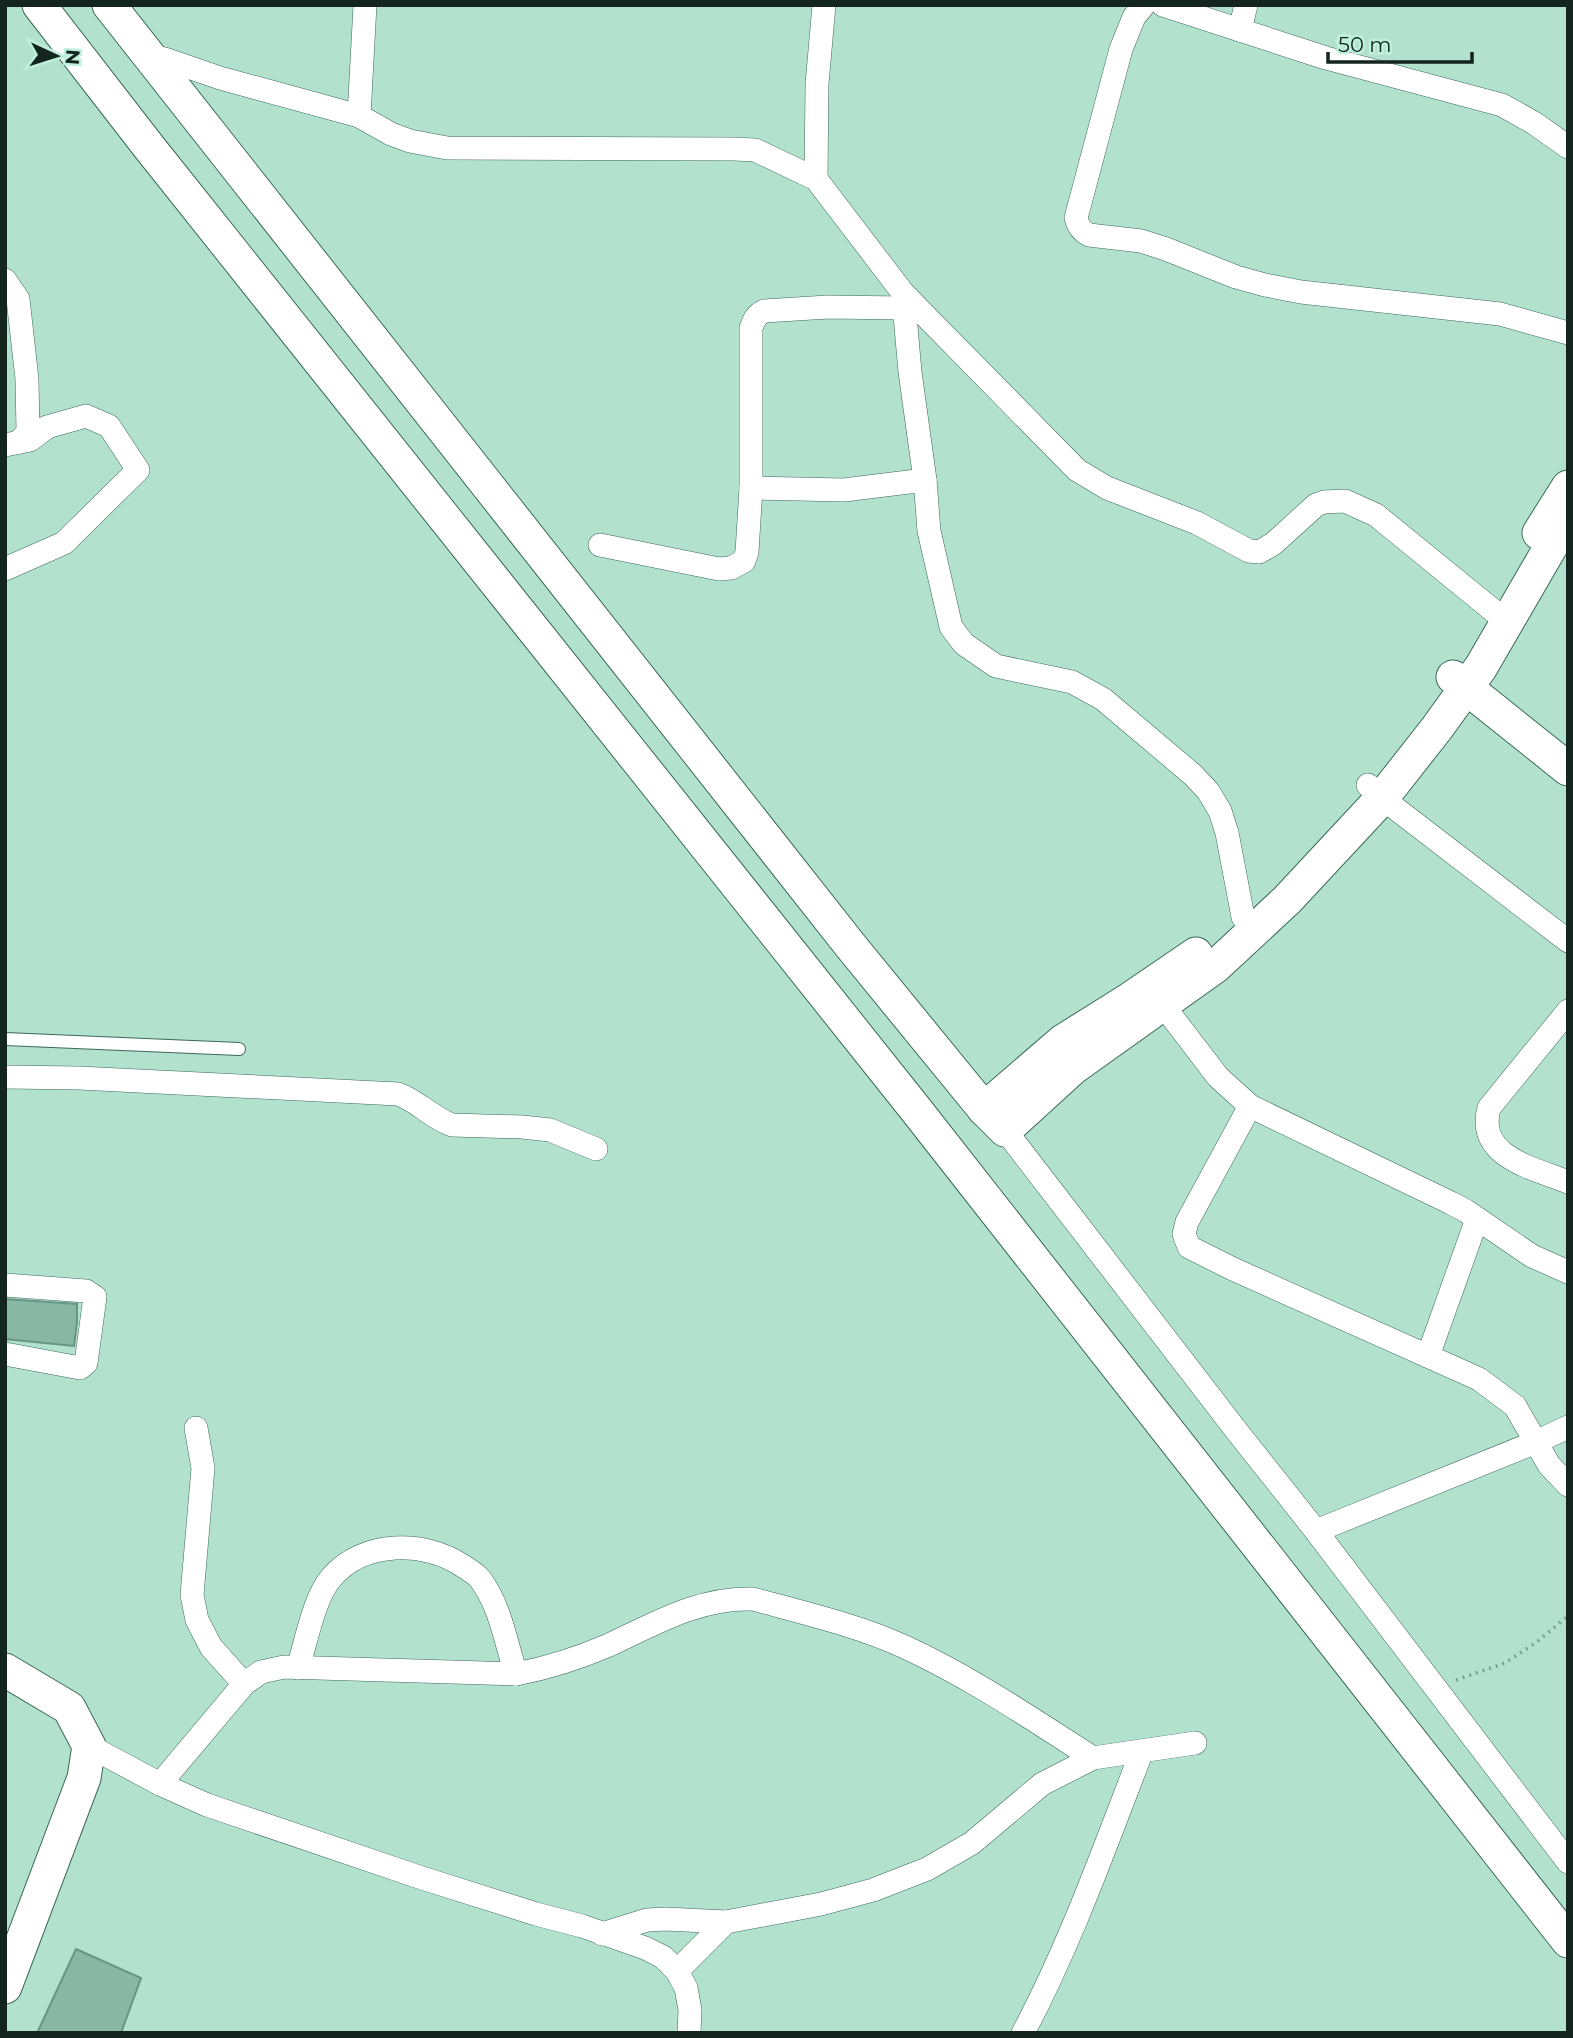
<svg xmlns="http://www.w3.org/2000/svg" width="1573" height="2038" font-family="Montserrat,sans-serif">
<rect width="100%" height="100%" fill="#b2e2ce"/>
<g fill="#88b7a4" stroke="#689684" stroke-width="2">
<polygon points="5,1299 77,1304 77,1322 74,1346 5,1339"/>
<polygon points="76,1949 141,1978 121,2033 37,2033"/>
</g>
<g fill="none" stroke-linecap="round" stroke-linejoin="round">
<g stroke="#3c6958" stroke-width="14">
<polyline id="lane" points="5,1039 239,1049"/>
</g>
<g stroke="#3c6958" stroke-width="24">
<g id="street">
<path d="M1144 5 1134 17 1121 49 1076 218C1078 226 1081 231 1089 235L1141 241 1166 249 1236 277 1265 285 1301 292 1500 314 1568 333"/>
<polyline points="1163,5 1326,58 1502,105 1534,123 1568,147"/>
<polyline points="1240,30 1246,5"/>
<polyline points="149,56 165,59 220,78 359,116 391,134 410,141 447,148 734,149 755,150 816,179 903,293 1077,470 1107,488 1197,523 1249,551 1259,552 1273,544 1316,505 1324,502 1345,501 1376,515 1506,621"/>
<polyline points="359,116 365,5"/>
<polyline points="816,179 817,84 824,5"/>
<polyline points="5,280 18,299 27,379 28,432 19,442"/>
<polyline points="903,293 910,372 925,480 929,531 951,627 964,644 996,666 1072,682 1103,699 1193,775 1208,791 1220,811 1227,833 1243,917"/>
<polyline points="5,445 30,440 47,427 86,416 109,426 138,470 64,543 5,569"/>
<polyline points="751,488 844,490 925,480"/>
<path d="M600 545 719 569 731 568 744 561 747 552 751 488V328C754 320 756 315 764 311L828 307 904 308"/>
<polyline points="1368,785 1382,798 1568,941"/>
<polyline points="1158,992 1163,1005 1218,1077 1250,1106 1451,1203 1466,1211 1532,1256 1568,1272"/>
<path d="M1568 1011 1489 1108C1476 1157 1533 1168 1568 1182"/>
<path d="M5 1077 79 1078 398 1094C418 1101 432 1118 452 1125L522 1127 550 1130 596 1149"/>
<polyline points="1250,1106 1187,1222 1184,1234 1189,1247 1233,1269 1479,1379 1515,1406 1549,1465 1568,1485"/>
<polyline points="1005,1130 1239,1434 1316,1531 1568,1862"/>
<polyline points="5,1285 86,1291 95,1297 86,1363 80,1368 5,1354"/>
<polyline points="1428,1356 1477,1219"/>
<polyline points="196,1428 203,1468 192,1595 197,1620 211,1647 244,1684"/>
<polyline points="1316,1531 1536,1442 1568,1427"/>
<path d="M298 1668C306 1642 314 1598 331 1578 363 1540 425 1540 463 1566 469 1570 476 1574 480 1579 500 1605 506 1643 516 1674"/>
<polyline points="89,1746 160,1784 207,1805 422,1878 536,1914 582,1926 645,1948 663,1957 677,1971 686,1988 690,2010 689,2033"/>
<path d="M160 1784 244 1684 261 1672 284 1667 516 1674C548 1668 579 1658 609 1645 656 1623 700 1597 753 1599 804 1613 857 1625 905 1647 972 1678 1032 1719 1093 1758"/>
<polyline points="602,1934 647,1920 666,1919 726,1922 821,1904 873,1890 927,1869 972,1843 1042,1784 1093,1758 1195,1743"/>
<polyline points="677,1971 726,1922"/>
<path d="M1023 2033C1071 1943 1105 1846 1142 1751"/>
</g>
</g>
<g stroke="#3c6958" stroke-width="35">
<g id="secondary">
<polyline points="39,5 149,147 917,1111 1568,1941"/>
<polyline points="109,5 850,945 984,1109 1005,1130 1073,1068 1216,966 1287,900 1382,798 1437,728 1481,667 1568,517"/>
<polyline points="1539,533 1568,487"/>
<polyline points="1453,677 1568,769"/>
<polyline points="984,1109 1063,1041 1130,999 1196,954"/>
<polyline points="5,1670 69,1708 89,1746 84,1778 5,1987"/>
</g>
</g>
<polyline stroke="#7aa090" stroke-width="3.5" stroke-dasharray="2 5" stroke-linecap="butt" points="1456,1680 1505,1663 1537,1642 1568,1616"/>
<use href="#lane" stroke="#fff" stroke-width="12"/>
<use href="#street" stroke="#fff" stroke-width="23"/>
<use href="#secondary" stroke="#fff" stroke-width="33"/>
</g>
<rect width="1573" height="2038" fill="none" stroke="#13251e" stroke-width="14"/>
<g transform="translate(56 56) rotate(94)" stroke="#bff0db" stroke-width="5" paint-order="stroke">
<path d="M0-5L12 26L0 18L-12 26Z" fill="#13251e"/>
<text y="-10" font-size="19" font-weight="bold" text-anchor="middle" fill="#13251e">N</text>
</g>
<path d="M1328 52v10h144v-10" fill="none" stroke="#13251e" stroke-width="3.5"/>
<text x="1338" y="52" font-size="21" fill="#13251e" stroke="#bff0db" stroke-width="5" paint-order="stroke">50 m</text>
</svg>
